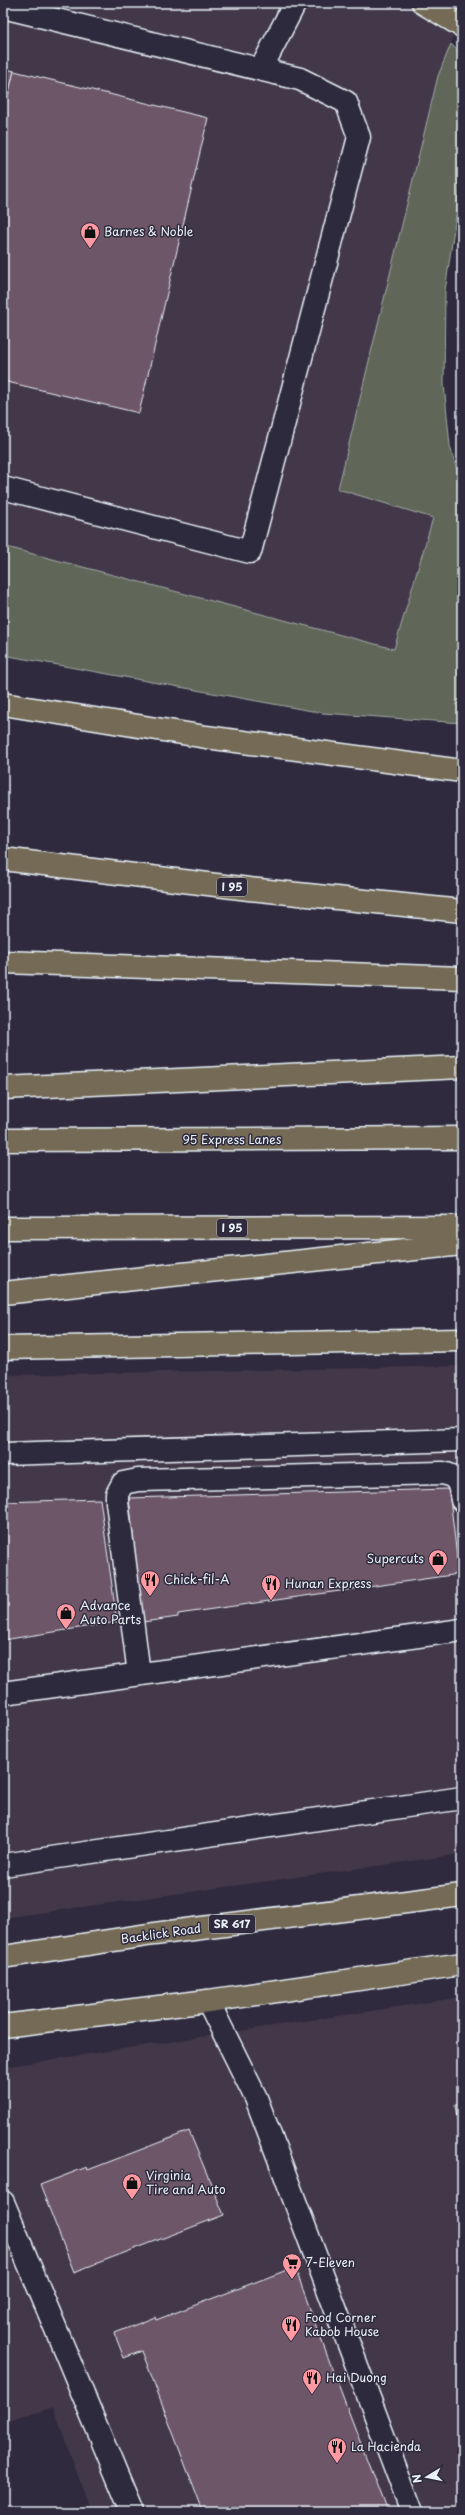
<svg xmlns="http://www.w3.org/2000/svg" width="465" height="2515" font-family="'Playpen Sans',sans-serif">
<rect width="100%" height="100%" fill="#2f2a3d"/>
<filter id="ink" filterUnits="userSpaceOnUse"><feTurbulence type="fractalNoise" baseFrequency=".025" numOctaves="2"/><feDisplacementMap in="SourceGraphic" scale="8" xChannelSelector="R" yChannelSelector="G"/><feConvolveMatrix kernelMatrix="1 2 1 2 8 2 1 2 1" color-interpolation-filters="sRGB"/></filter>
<g filter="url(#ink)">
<g fill="#42374a">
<polygon points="3,3 462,3 462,14 438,76 338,488 434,518 394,649 3,558"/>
<polygon points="462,1366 462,1854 3,1918 3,1375"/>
<polygon points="462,1997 462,2512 91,2512 53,2407 3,2424 3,2067"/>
</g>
<polygon fill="#606658" stroke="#a4aca8" points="451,44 462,55 462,174 445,291 444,384 450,446 462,489 462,723 323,713 3,655 3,546 394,649 433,518 338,489 438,76"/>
<g fill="#6e5669" stroke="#e8f1f8">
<polygon points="3,68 14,71 3,117"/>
<polygon points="14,71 208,118 139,413 3,381 3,117"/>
<polygon points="449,1489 459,1574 178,1614 178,1617 143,1622 134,1563 136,1562 129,1498"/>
<polygon points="100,1499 117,1622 3,1640 3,1502"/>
<polygon points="462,2104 462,2146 461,2146 455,2105"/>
<polygon points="189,2131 224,2215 74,2272 40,2185 87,2167 88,2170"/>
<polygon points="295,2267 316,2326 387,2512 203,2512 142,2351 124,2358 117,2340 115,2333 155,2317 156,2320"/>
</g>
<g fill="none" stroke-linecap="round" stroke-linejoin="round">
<g stroke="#e8f1f8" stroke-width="25">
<g id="minor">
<polyline points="3,7 300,79 346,102 359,137 250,552 3,488"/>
<polyline points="261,69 295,3"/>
<polyline points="3,1454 462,1440"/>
<path d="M139 1674 117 1502V1494L123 1483 138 1480 442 1473C458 1475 460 1485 462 1500"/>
<polyline points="3,1693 462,1630"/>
<polyline points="3,1865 462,1798"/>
<polyline points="208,2001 256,2098 412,2512"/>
<polyline points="3,2202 132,2512"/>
</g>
</g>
<g stroke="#e8f1f8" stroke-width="25">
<g id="major">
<polyline points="423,3 462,26"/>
<polyline points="3,1957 154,1934 462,1895"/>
<polyline points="3,2026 208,2001 462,1964"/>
</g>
</g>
<g stroke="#e8f1f8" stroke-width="25">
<g id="highway">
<polyline points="3,704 206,737 462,771"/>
<polyline points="3,859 249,889 462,911"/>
<polyline points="3,962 462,978"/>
<polyline points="3,1088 462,1067"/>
<polyline points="3,1140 462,1138"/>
<polyline points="3,1228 462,1227"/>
<polyline points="3,1293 462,1244"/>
<polyline points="3,1348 462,1340"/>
</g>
</g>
<use href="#minor" stroke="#2f2a3d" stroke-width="22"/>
<use href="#major" stroke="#756a55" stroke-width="22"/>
<use href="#highway" stroke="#756a55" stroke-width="22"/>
</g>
</g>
<defs>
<g id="shop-pin" transform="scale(1)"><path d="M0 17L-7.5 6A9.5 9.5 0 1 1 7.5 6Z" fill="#ff9aa2" stroke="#2f2a3d"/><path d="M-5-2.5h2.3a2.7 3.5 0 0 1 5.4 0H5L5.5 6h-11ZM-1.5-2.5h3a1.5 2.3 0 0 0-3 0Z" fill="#111"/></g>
<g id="restaurant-pin" transform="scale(1)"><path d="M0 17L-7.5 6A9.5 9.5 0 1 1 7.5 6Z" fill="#ff9aa2" stroke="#2f2a3d"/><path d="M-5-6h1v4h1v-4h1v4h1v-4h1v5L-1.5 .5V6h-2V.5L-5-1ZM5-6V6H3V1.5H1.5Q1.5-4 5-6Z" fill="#111"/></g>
<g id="supermarket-pin" transform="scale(1)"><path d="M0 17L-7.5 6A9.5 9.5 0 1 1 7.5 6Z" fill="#ff9aa2" stroke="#2f2a3d"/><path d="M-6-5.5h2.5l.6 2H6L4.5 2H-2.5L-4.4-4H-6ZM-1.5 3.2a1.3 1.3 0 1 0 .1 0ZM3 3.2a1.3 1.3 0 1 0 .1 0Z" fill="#111"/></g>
</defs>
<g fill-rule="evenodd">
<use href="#shop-pin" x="90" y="232"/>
<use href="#shop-pin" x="438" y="1559"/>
<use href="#restaurant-pin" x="150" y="1580"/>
<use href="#restaurant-pin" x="271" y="1584"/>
<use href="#shop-pin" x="66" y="1613"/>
<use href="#shop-pin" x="132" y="2183"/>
<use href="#supermarket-pin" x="292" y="2263"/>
<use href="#restaurant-pin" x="291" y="2325"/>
<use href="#restaurant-pin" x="312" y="2378"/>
<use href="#restaurant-pin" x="337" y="2447"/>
</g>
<g text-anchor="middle" stroke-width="3" stroke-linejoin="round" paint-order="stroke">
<g fill="#2f2a3d" stroke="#b0b5c0" stroke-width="1">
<rect x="217" y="878" width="30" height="18" rx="3"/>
<rect x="217" y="1219" width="30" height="18" rx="3"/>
<rect x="209" y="1915" width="46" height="18" rx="3"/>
</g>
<g font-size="11" font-weight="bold" fill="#e8f1f8">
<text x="232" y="891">I 95</text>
<text x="232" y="1232">I 95</text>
<text x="232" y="1928">SR 617</text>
</g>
<g font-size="12" fill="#e8f1f8" stroke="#2f2a3d" text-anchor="start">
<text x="104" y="236">Barnes &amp; Noble</text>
<text x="424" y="1563" text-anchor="end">Supercuts</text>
<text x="164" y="1584">Chick-fil-A</text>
<text x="285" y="1588">Hunan Express</text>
<text x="80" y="1610">Advance<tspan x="80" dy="14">Auto Parts</tspan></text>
<text x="146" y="2180">Virginia<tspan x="146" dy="14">Tire and Auto</tspan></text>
<text x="306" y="2267">7-Eleven</text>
<text x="305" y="2322">Food Corner<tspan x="305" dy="14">Kabob House</tspan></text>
<text x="326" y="2382">Hai Duong</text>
<text x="351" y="2451">La Hacienda</text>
</g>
<g font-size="12" fill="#e8f1f8" stroke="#2f2a3d">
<text x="232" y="1144">95 Express Lanes</text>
<text transform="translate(161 1934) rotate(-8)" y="4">Backlick Road</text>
</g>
</g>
<rect width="465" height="2515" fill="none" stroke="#2f2a3d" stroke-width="16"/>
<rect x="8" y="8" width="449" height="2499" fill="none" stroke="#e8f1f8" stroke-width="1.5" filter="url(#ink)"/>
<g transform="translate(427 2477) rotate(260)" stroke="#2f2a3d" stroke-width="3" paint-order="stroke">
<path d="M0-3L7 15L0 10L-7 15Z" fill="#e8f1f8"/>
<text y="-6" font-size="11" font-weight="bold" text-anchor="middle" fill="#e8f1f8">N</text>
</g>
</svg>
